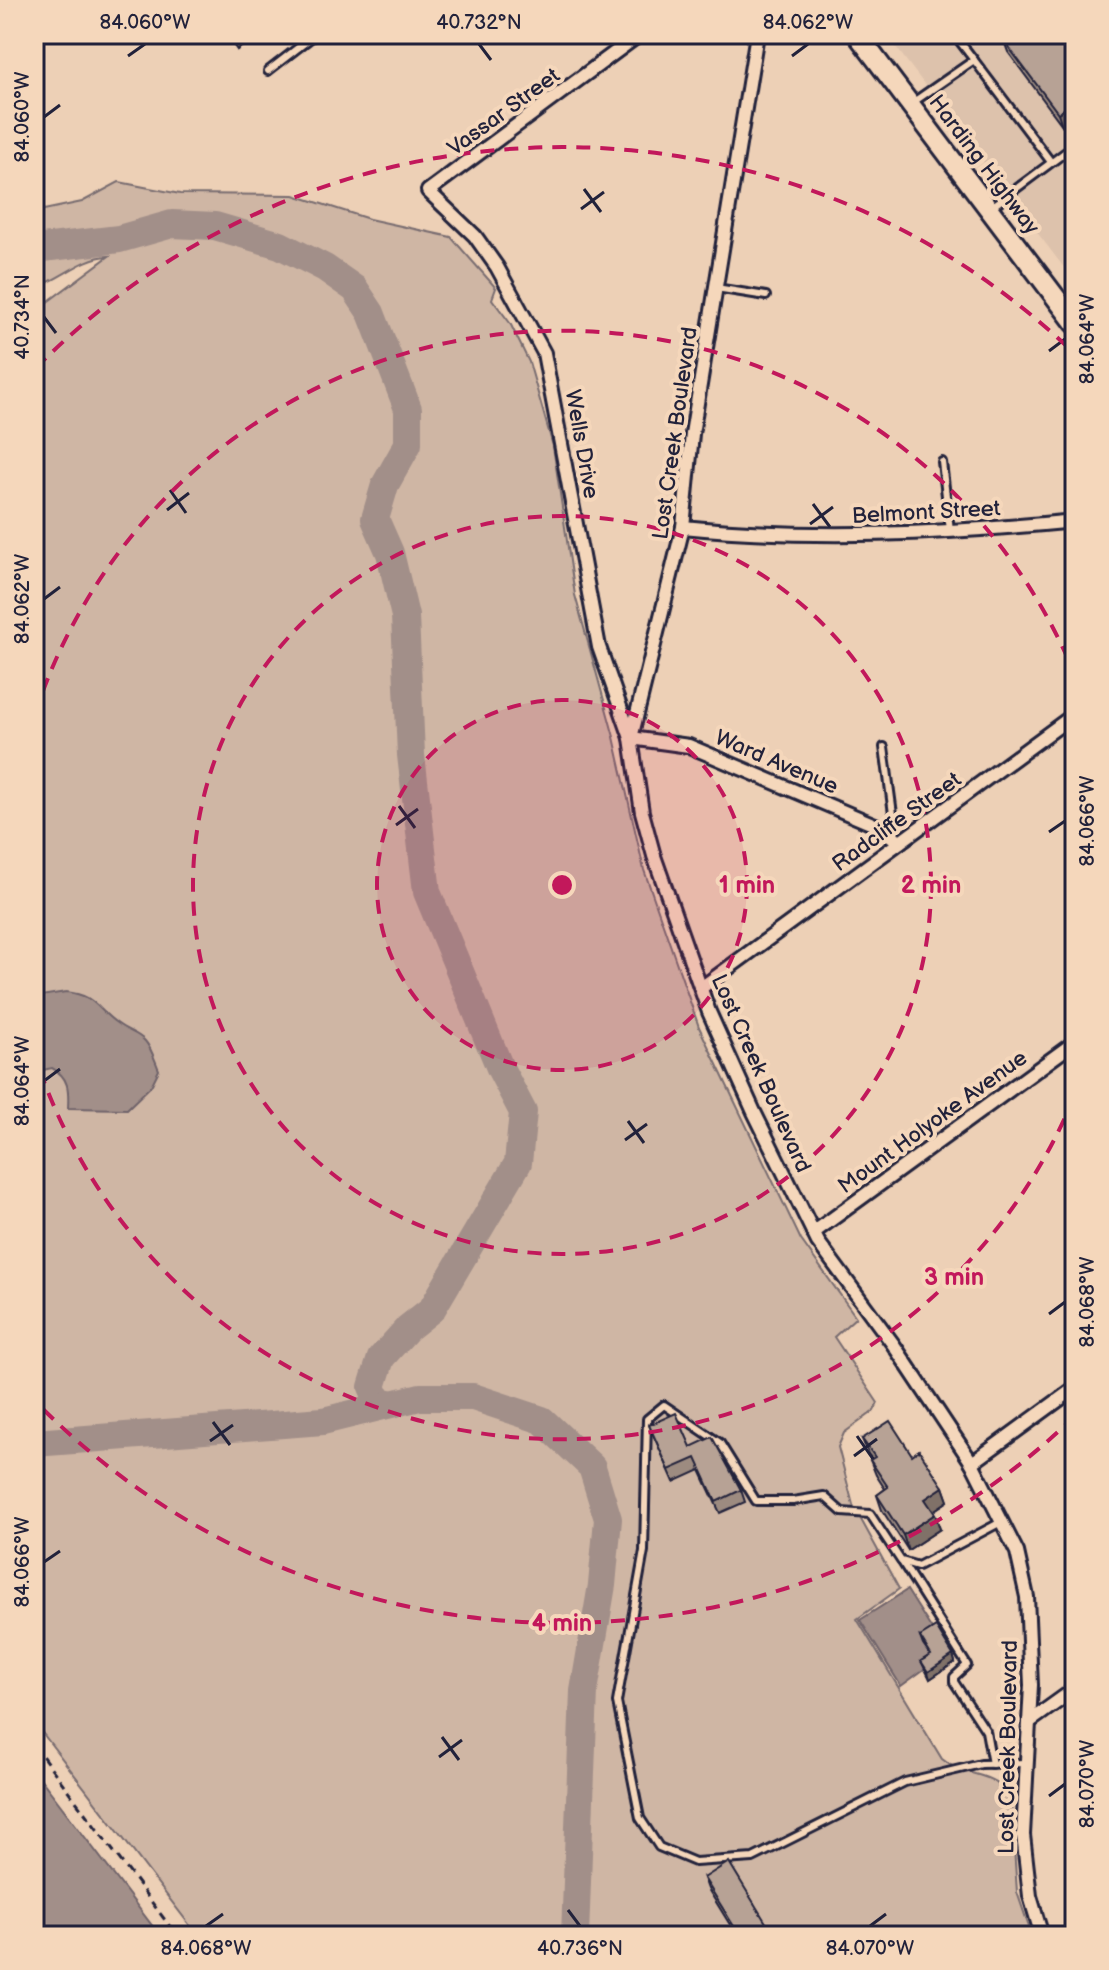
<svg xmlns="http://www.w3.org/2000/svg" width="1109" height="1970" font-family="'Balsamiq Sans',sans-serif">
<rect width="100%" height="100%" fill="#edd0b6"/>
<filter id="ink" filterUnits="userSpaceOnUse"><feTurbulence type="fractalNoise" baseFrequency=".0125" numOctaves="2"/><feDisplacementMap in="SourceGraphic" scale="16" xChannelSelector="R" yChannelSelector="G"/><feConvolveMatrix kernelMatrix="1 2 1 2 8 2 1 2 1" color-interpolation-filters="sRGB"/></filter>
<g filter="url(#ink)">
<polygon fill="#ddc2ac" points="886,34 1075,34 1075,282"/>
<path fill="#cfb6a4" stroke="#786c70" stroke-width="2" d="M119 182 180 194 294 195 369 219 451 237 496 288 492 299 510 323 529 362 553 446 575 595 614 737 644 870 699 1027 801 1240 856 1317 834 1337 878 1403 874 1411 844 1433 838 1447 853 1505 899 1589 857 1619 942 1759C967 1781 997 1766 1011 1804L1017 1892 1032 1936H198L34 1722V312L109 256C81 257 61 280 34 288V212L82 202Z"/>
<g fill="#a28f89" stroke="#6f636a" stroke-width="2">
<path d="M66 992C96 995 96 1009 118 1024 127 1031 138 1033 145 1041 152 1049 155 1061 159 1070L151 1086 127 1109 68 1108C69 1090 69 1077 52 1068L34 1072V997Z"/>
<polygon points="907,1590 936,1636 934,1662 901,1686 860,1620"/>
<polygon points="34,1770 160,1936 34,1936"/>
</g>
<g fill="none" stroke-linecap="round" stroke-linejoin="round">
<g stroke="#a28f89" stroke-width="28">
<polyline points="34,249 119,239 172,224 215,226 280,245 325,268 355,289 371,313 408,409 408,444 385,485 375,519 390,553 405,616 411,755 427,892 500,1068 523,1112 518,1163 432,1309 408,1328 381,1358 372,1387 378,1400 392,1404"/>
<polyline points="34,1443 323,1421 420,1397 473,1397 542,1420 592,1467 608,1519 602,1585 584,1691 575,1936"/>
</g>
<g stroke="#22223b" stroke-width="12">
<g id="service">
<polyline points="954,34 974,60"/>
<polyline points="268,71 316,34"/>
<polyline points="912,103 974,60 1051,162"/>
<polyline points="993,206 1075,145"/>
<polyline points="716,288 766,296"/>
<polyline points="942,462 950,530"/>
<polyline points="884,747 896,836"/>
<polyline points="1001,1522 918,1566 901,1561 870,1514 842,1512 824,1496 793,1501 756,1501 720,1443 664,1405 647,1419 644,1551 617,1702 640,1818 659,1847 695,1862 753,1858 905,1782 981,1764 1026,1763"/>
<polyline points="902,1562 967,1665 954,1677 954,1682 986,1731 992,1764"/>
</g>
</g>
<g stroke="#22223b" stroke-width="18">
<g id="minor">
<polyline points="640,34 428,191 475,236 497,267 544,353 599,647 631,738 689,746 875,825 900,842"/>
<polyline points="757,34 692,434 683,527 631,738 642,812 654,856 709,1012 754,1112 818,1242 893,1344 972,1463 1017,1552 1027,1597 1031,1685 1023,1835 1030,1896 1042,1936"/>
<path d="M683 527C814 540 944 534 1075 521"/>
<polyline points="701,988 1075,714"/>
<polyline points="813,1233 1075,1042"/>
<polyline points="972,1463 1075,1388"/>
<polyline points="1029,1722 1075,1689"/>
</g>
</g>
<g stroke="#22223b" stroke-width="24">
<polyline id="primary" points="857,34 1075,323"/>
</g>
<polyline stroke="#22223b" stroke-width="3" stroke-dasharray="8 6" stroke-linecap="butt" points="34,1745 177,1936"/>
<use href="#service" stroke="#f5d7bb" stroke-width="6"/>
<use href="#minor" stroke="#f5d7bb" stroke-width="12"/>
<use href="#primary" stroke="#f5d7bb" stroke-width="18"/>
</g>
<g fill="#9d8b80" stroke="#22223b" stroke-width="2">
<polygon points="225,34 258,34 237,50"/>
<polygon points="1075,34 1075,115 1062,125 1008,52 1004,41"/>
<polygon points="649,1425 691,1447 741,1490 745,1502 720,1513 700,1470 674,1482"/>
<polygon points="862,1439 912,1455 943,1487 948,1501 933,1511 940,1529 908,1550 882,1510 877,1495 885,1489 876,1475 870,1460 872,1459 868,1454"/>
<polygon points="920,1637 953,1655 955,1662 930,1679 921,1661 930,1655 923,1645"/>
<polygon points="704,1878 774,1936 737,1936 708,1889"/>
</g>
<g fill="#807168" stroke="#22223b" stroke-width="2">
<polygon points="233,34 258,34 237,50 231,35"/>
<polygon points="1075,101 1075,115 1062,125 1058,113"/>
<polygon points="943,1487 948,1501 930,1513 925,1499"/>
<polygon points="935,1514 940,1529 908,1550 903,1535"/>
<polygon points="953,1655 955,1662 930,1679 928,1672"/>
</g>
<g fill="#b7a295" stroke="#22223b" stroke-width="2">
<polygon points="1013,34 1075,34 1075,101 1058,113 1004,41"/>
<polygon points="676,1413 691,1447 712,1437 741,1490 716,1502 696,1458 669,1470 649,1425"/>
<polygon points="890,1421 912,1455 919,1450 943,1487 925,1499 935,1514 903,1535 877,1495 888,1487 870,1460 875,1457 862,1439"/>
<polygon points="936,1627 953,1655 928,1672 921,1661 931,1655 920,1637"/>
<polygon points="729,1862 774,1936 740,1936 704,1878"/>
</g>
</g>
<path fill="none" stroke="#22223b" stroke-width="3" d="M479 44 491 60M128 56 145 44M792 56 808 44M44 117 60 105M584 189 601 212M581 209 604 192M44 317 56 333M1049 351 1065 339M170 490 186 513M813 504 830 527M167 510 189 493M810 524 833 507M44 599 60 587M399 806 415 828M396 825 418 809M1049 832 1065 821M44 1081 60 1069M628 1121 644 1143M625 1140 647 1124M1049 1314 1065 1302M213 1422 230 1445M857 1436 873 1459M210 1441 233 1425M854 1456 877 1439M44 1562 60 1551M442 1737 459 1760M439 1757 462 1740M1049 1796 1065 1784M568 1910 580 1926M206 1926 223 1914M870 1926 886 1914"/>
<circle cx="562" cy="885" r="185" fill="#c2185b" fill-opacity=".12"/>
<g fill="none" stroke="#c2185b" stroke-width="4" stroke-dasharray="14 10">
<circle cx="562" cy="885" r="185"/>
<circle cx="562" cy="885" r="369"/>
<path d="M1074 1097A554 554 0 0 1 35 1056M35 714A554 554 0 0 1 1074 673"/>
<path d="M1075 1416A738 738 0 0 1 36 1402M36 368A738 738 0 0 1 1075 354"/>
</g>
<g text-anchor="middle" stroke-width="8" stroke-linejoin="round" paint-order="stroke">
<g font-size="22" fill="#22223b" stroke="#f5d7bb">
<text transform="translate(503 111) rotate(-36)" y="8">Vassar Street</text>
<text transform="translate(985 164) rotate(53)" y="8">Harding Highway</text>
<text transform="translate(674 433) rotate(-82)" y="8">Lost Creek Boulevard</text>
<text transform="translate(583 444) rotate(80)" y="8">Wells Drive</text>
<text transform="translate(926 511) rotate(-3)" y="8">Belmont Street</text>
<text transform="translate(777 761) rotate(23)" y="8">Ward Avenue</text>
<text transform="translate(896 821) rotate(-36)" y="8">Radcliffe Street</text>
<text transform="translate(762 1073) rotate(66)" y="8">Lost Creek Boulevard</text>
<text transform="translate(932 1121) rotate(-36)" y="8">Mount Holyoke Avenue</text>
<text transform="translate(1007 1747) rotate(-89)" y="8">Lost Creek Boulevard</text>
</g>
</g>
<circle cx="562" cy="885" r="12" fill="#c2185b" stroke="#f5d7bb" stroke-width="4"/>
<g font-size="24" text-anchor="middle" font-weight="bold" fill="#c2185b" stroke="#f5d7bb" stroke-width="8" stroke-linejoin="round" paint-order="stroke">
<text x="747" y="893">1 min</text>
<text x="931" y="893">2 min</text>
<text x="954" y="1285">3 min</text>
<text x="562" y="1631">4 min</text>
</g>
<rect width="1109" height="1970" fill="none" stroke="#f5d7bb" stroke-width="88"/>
<rect x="44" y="44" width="1021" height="1882" fill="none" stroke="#22223b" stroke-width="3"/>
<g font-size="20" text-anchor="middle" fill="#22223b">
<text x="145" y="29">84.060°W</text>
<text x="479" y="29">40.732°N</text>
<text x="808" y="29">84.062°W</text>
<text transform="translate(22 117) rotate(-90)" y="7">84.060°W</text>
<text transform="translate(22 317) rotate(-90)" y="7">40.734°N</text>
<text transform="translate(1087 339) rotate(-90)" y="7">84.064°W</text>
<text transform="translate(22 599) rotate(-90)" y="7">84.062°W</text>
<text transform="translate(1087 821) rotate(-90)" y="7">84.066°W</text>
<text transform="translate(22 1081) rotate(-90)" y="7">84.064°W</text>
<text transform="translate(1087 1302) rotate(-90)" y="7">84.068°W</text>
<text transform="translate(22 1562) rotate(-90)" y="7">84.066°W</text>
<text transform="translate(1087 1784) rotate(-90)" y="7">84.070°W</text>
<text x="206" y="1955">84.068°W</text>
<text x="580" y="1955">40.736°N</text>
<text x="870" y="1955">84.070°W</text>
</g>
</svg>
